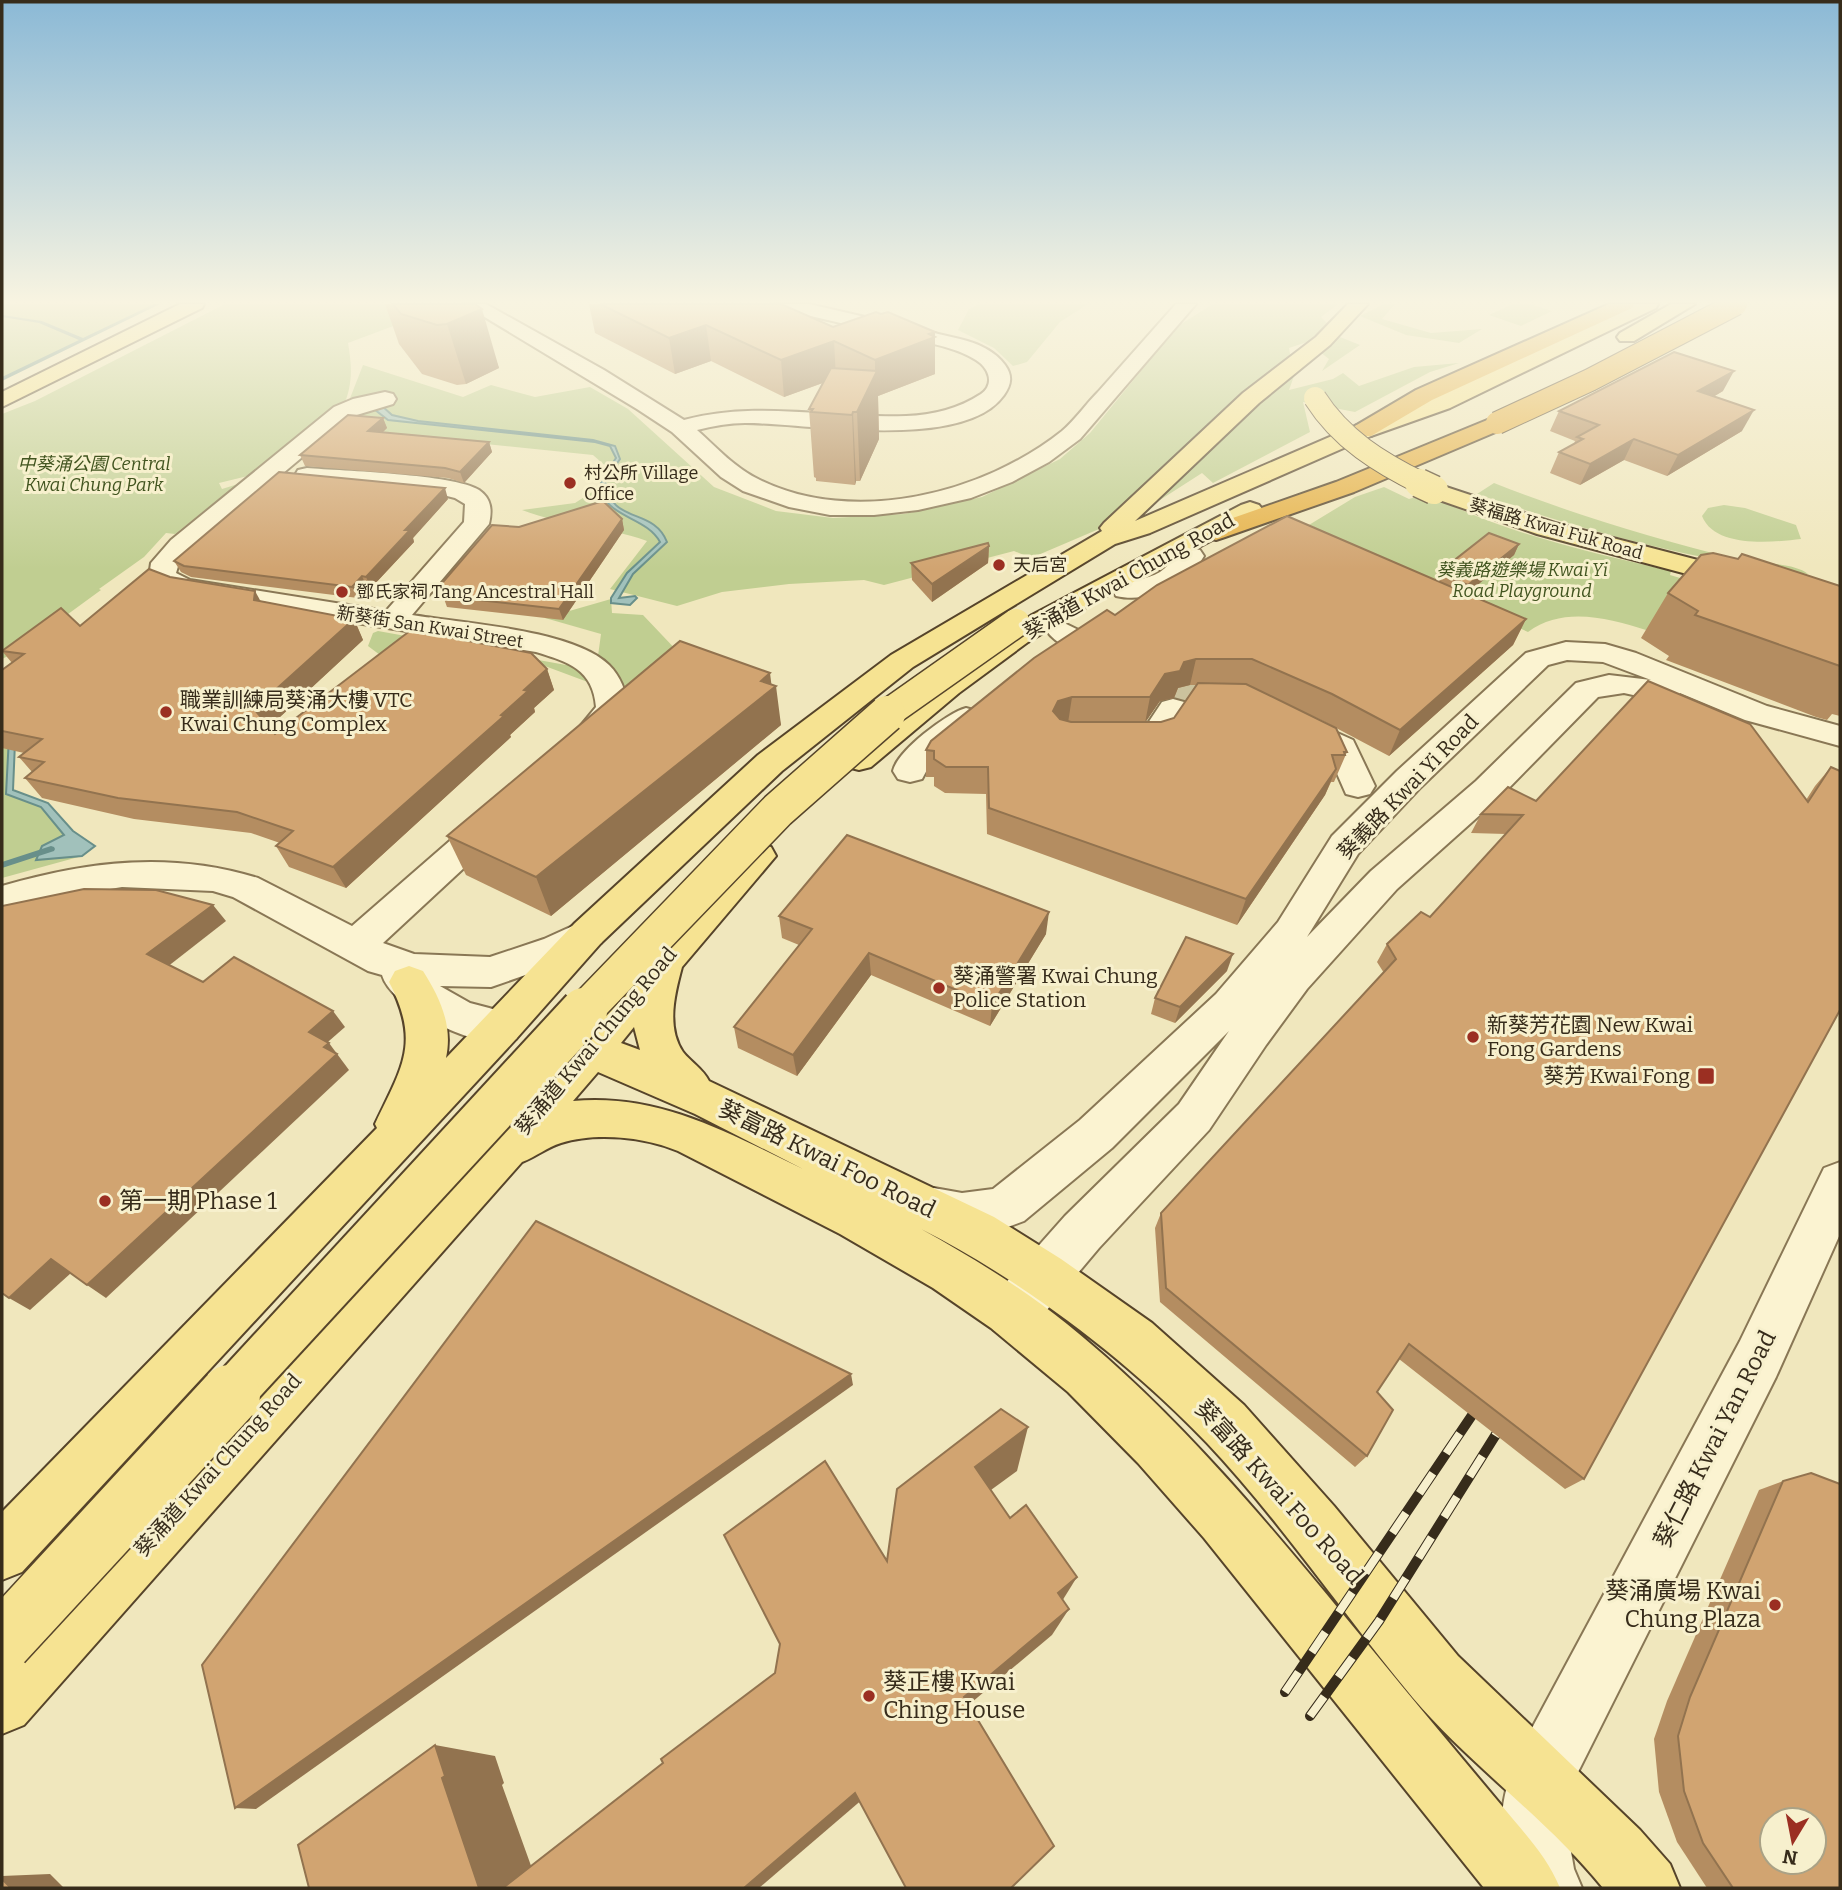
<svg xmlns="http://www.w3.org/2000/svg" width="1842" height="1890" font-family="Bitter,'Noto Sans TC',serif">
<rect width="100%" height="100%" fill="#f0e7bd"/>
<g fill="#c0ce91">
<polygon points="2,304 158,304 2,379"/>
<path d="M225 304H441L444 307 348 343C352 366 353 385 343 407L256 474 219 483 222 489 238 484 175 534 166 533 144 557 99 589 101 590 16 652 2 659V414L35 401Z"/>
<polygon points="979,304 1088,304 1060,322 1027,362 1013,366 994,348 958,330 969,309"/>
<path d="M1213 304H1338L1321 317 1340 337 1360 345 1322 371 1329 359 1307 342 1289 348 1294 376 1289 390 1333 379 1343 373 1359 386 1414 367 1459 363 1430 372 1355 412 1303 402 1310 432 1213 483 1202 473 1146 509 1031 558 1014 551 884 585 864 580 789 584 722 592 677 606 610 589 647 541C606 526 563 526 522 510L575 503 617 476 593 455 338 429 363 365 463 397 491 385 535 397 590 387 628 409 714 487 776 511 833 518 904 514 982 497 1060 459 1090 433 1140 372 1165 334Z"/>
<polygon points="1384,304 1395,304 1382,319 1431,333 1482,329 1459,343 1406,335 1360,316"/>
<polygon points="1513,304 1530,304 1552,311 1521,326 1489,315"/>
<path d="M1494 483C1572 514 1655 539 1736 559 1757 564 1793 562 1808 574 1696 561 1584 531 1477 494Z"/>
<path d="M1384 487 1409 499C1431 492 1448 505 1469 513 1534 540 1602 555 1671 571L1670 575 1687 580 1646 630C1608 618 1563 606 1528 632L1299 531 1355 497Z"/>
<path d="M1724 505 1745 508 1796 525 1801 539C1774 542 1715 549 1702 516L1708 508Z"/>
<polygon points="611,599 612,613 643,615 699,674 628,697 518,656 388,661 368,646 373,633 378,631 566,665 598,656 601,634 545,618"/>
<polygon points="2,676 16,719 13,790 48,803 73,831 95,846 82,856 2,878"/>
</g>
<g fill="#a1c1bb" stroke="#688f8a" stroke-width="2">
<path d="M382 406 392 415 418 421 593 440 615 446 620 459 605 480C610 526 653 506 667 542L633 574 619 598 635 596 637 598 630 605 611 603V598L627 573 660 542C645 514 598 518 601 480L616 458 610 446 595 442 388 420 374 409Z"/>
<polygon points="2,684 16,719 13,790 48,803 73,831 95,846 82,856 36,860 42,846 64,835 41,807 6,794 10,718"/>
</g>
<g fill="none" stroke-linecap="round" stroke-linejoin="round">
<g fill="#688f8a" fill-rule="evenodd">
<polygon points="154,304 160,304 2,381 2,377 79,340 39,323 2,317 2,315 42,321 83,338"/>
<polygon points="51,846 54,847 55,849 54,851 2,868 2,862"/>
</g>
<polyline stroke="#cbc29d" stroke-width="28" stroke-dasharray="28 14" stroke-linecap="butt" points="1130,667 1190,698"/>
<g stroke="#897755" stroke-width="4">
<g id="minor">
<path d="M463 304H486L604 370 684 420C758 400 830 419 906 416 933 415 958 409 981 394 995 384 989 368 976 360 954 346 926 343 900 337 859 327 818 318 776 308L774 304H809L960 339C977 343 995 351 1005 365 1013 376 1011 385 1004 395 964 452 807 423 745 423 729 423 713 426 697 430 717 448 736 469 760 480 854 526 983 494 1062 431 1075 420 1086 404 1098 392 1124 363 1150 333 1176 304H1196L1080 439 1049 462 1012 482 971 498 918 510 874 515H830L789 507 743 491 721 477 672 432 637 409Z"/>
<path d="M385 392 393 394 396 399 393 404 350 417 189 552 179 563 176 573 190 580 386 611 464 522 465 504 455 498 439 494 307 482 298 480 295 475 298 470 307 468C342 471 454 474 479 490 492 499 492 511 489 524L412 615C462 623 574 630 609 665 621 677 626 691 628 708L595 748 584 751 573 748 568 741 596 707C593 669 568 662 536 652L183 595 153 583 149 577 151 563 171 540 334 407 353 399Z"/>
<path d="M1191 548 1200 550 1204 556C1187 584 1150 604 1116 596L1112 590 1116 584C1132 580 1146 580 1160 572 1172 564 1178 551 1191 548Z"/>
<path d="M1060 621 1099 640 1104 646 1099 652C1082 657 1056 645 1046 630L1050 624Z"/>
<path d="M1566 642 1605 644 1636 653 1767 706 1840 726V746L1745 720 1680 693 1676 700 1665 702 1624 693 1598 697 1500 797 1397 889 1307 989 1266 1045 1209 1130 1099 1248 1030 1330 1012 1338 994 1330 987 1313 994 1296 1065 1216 1179 1104 1229 1031 1112 1148 1024 1221 989 1234 971 1236 944 1234 918 1225 911 1210 918 1195 934 1188 962 1193 993 1189 1080 1120 1216 994 1278 922 1332 836 1397 771 1526 653ZM1567 660 1603 662 1651 680 1609 675 1576 683 1476 781 1371 871 1307 937 1358 854 1421 787 1548 665Z"/>
<path d="M1173 699 1184 702 1189 709 1166 743C1148 748 1126 748 1108 743L1103 736 1108 729 1119 726H1146L1162 702Z"/>
<path d="M966 708 977 711 982 718 977 725 929 766 922 779 910 782 898 779 893 771C897 751 947 713 966 708Z"/>
<polygon points="1304,718 1353,740 1375,786 1370,794 1358,797 1346,794 1328,753 1293,735 1288,728 1293,721"/>
<path d="M495 808 507 812 512 820 507 828 383 943 414 954 490 957 544 939 588 919 601 923 607 933 601 943 572 959 491 987 440 986 470 1003 516 1015 523 1027 516 1039C512 1040 506 1044 501 1043 467 1043 392 1008 382 975L368 971 233 897 213 891 122 887 49 899 2 914V886C88 861 171 851 258 878L352 926 483 812Z"/>
<path d="M1840 1162V1234L1776 1377 1571 1786 1565 1817 1574 1869 1582 1888H1514C1495 1842 1499 1801 1517 1756L1740 1341 1824 1168Z"/>
</g>
</g>
<g stroke="#56442a" stroke-width="4">
<g id="major">
<polygon points="180,304 204,304 202,308 2,407 2,392"/>
<path d="M1348 304H1368L1330 345 1259 403 1135 521 1355 426 1434 398 1633 304H1658L1656 308 1450 408 1371 436 1150 533 1115 544 913 667 782 771 601 943 516 1039 22 1572 2 1580V1512L377 1128 375 1124C402 1067 421 1043 389 982L395 971 409 966 423 971C440 998 453 1025 446 1058L575 923 758 755 891 655 1102 531 1100 528 1104 523 1243 393 1316 337Z"/>
<polygon points="1671,304 1695,304 1634,341 1620,341 1617,337 1620,333"/>
<polygon points="1434,483 1555,523 1748,573 1840,602 1840,620 1728,585 1537,534 1425,495 1422,490 1425,485"/>
<polygon points="1250,502 1259,505 1263,510 1259,515 1077,612 1028,642 959,693 871,767 859,770 847,767 843,759 847,751 961,663 1032,615 1241,505"/>
<path d="M758 843 771 847 776 856 682 967C675 993 666 1027 683 1052 691 1062 703 1069 709 1081L994 1217 1061 1259 1152 1323 1244 1405 1334 1506 1458 1656 1640 1830 1670 1864 1680 1888H1603C1548 1820 1470 1765 1413 1698 1343 1614 1282 1523 1207 1443 1129 1361 1022 1280 921 1229 972 1257 1022 1288 1067 1324 1201 1432 1311 1577 1421 1709 1448 1741 1475 1774 1502 1806 1524 1833 1547 1856 1560 1888H1484L1204 1538 1138 1463 1068 1392 991 1328 933 1288 840 1234 678 1151C644 1137 597 1132 561 1143 547 1147 536 1157 522 1162L24 1725 2 1734V1658L557 1060 553 1058 547 1046 553 1034 568 1029 581 1032 676 921 745 847ZM634 1027 640 1050 621 1043ZM598 1072 695 1114 803 1169C728 1133 659 1093 573 1101Z"/>
</g>
</g>
<g stroke="#56442a" stroke-width="4">
<g id="highway">
<polygon points="1609,304 1634,304 1632,308 1432,400 1371,436 1355,436 1352,431 1355,426 1416,390"/>
<polygon points="1497,416 1505,418 1508,423 1505,428 1354,492 1225,537 1216,540 1207,537 1203,532 1207,527 1336,482"/>
</g>
</g>
<use href="#minor" fill="#fbf3d1" fill-rule="evenodd"/>
<use href="#major" fill="#f6e392" fill-rule="evenodd"/>
<use href="#highway" fill="#e6b248" fill-rule="evenodd"/>
<g stroke="#372c1b" stroke-width="10">
<g id="rail">
<polyline points="1285,1692 1483,1399"/>
<polyline points="1310,1716 1379,1621 1505,1420"/>
</g>
</g>
<use href="#rail" stroke="#f7f0cd" stroke-width="8" stroke-dasharray="24" stroke-linecap="butt"/>
<g stroke="#56442a" stroke-width="24" stroke-linecap="butt">
<path id="major-bridge-far4" d="M1315 398C1341 439 1380 463 1423 484"/>
</g>
<g stroke="#56442a" stroke-width="31" stroke-linecap="butt">
<g id="major-bridge-far3">
<polyline points="1419,483 1434,490"/>
<polyline points="884,716 1016,623"/>
</g>
</g>
<g stroke="#56442a" stroke-width="39" stroke-linecap="butt">
<polyline id="major-bridge-far2" points="582,1013 778,810 887,714"/>
</g>
<g stroke="#56442a" stroke-width="50" stroke-linecap="butt">
<polyline id="major-bridge-far1" points="228,1397 584,1011"/>
</g>
<g stroke="#56442a" stroke-width="63" stroke-linecap="butt">
<polyline id="major-bridge" points="2,1642 230,1395"/>
</g>
<g stroke="#56442a" stroke-width="24" stroke-linecap="butt">
<polyline id="highway-bridge" points="1497,423 1590,380 1736,304"/>
</g>
<use href="#major-bridge-far4" stroke="#f6e392" stroke-width="22"/>
<use href="#major-bridge-far3" stroke="#f6e392" stroke-width="28"/>
<use href="#major-bridge-far2" stroke="#f6e392" stroke-width="36"/>
<use href="#major-bridge-far1" stroke="#f6e392" stroke-width="46"/>
<use href="#major-bridge" stroke="#f6e392" stroke-width="60"/>
<use href="#highway-bridge" stroke="#e6b248" stroke-width="22"/>
</g>
<g fill="#b48d61" fill-rule="evenodd">
<polygon points="385,304 475,304 499,368 466,384 457,385 422,374 399,344"/>
<polygon points="589,304 781,304 833,327 881,314 935,332 935,374 878,396 879,439 860,481 856,481 855,485 816,481 816,478 814,477 809,409 823,383 784,397 711,361 675,374 595,333"/>
<polygon points="1723,391 1713,397 1742,431 1667,476 1624,460 1580,485 1550,473 1559,452 1574,444 1575,441 1550,431 1559,411"/>
<polygon points="383,418 387,428 382,433 489,442 492,452 464,483 448,478 305,466 300,455"/>
<polygon points="448,499 413,538 414,542 371,588 367,588 358,598 191,577 181,572 174,561"/>
<polygon points="622,519 624,530 563,620 447,607 443,596 519,527"/>
<path d="M1519 544 1514 555 1467 593 1526 619 1513 645 1389 756 1323 721 1289 705 1347 752 1334 782H1331L1325 795 1237 925 987 834 986 794 945 793 934 786V777H926V750L1115 615 1435 580 1438 573ZM1190 685H1196L1174 718 1161 722H1145L1160 701 1174 698 1178 688Z"/>
<polygon points="989,546 988,563 932,602 912,580 911,563"/>
<polygon points="170,577 261,601 354,619 363,640 269,727 275,734 547,669 554,690 534,708 535,712 510,735 511,737 346,888 289,867 276,846 280,843 251,833 134,819 42,798 25,778 32,772 19,757 24,753 2,748 2,670 12,663 2,651 80,626"/>
<polygon points="1840,586 1840,716 1832,714 1827,720 1816,717 1666,660 1669,656 1641,638 1668,593"/>
<polygon points="771,684 781,725 551,916 466,875 447,836"/>
<polygon points="1831,767 1584,1479 1565,1489 1399,1359 1377,1392 1367,1456 1355,1467 1160,1302 1155,1228 1161,1213 1384,973 1377,962 1387,944 1430,917 1506,834 1471,833 1481,814 1536,801 1806,800 1815,786"/>
<polygon points="779,916 1046,934 990,1026 871,975 797,1076 738,1048 734,1027 799,945 782,938"/>
<polygon points="1227,971 1175,1023 1151,1014 1155,998"/>
<polygon points="1783,1481 1840,1888 1707,1888 1677,1842 1659,1792 1654,1739 1667,1701 1759,1490"/>
</g>
<g fill="#92734f">
<polygon points="482,309 499,368 466,384 447,324"/>
<polygon points="706,325 711,361 675,374 669,338"/>
<polygon points="935,332 935,374 878,396 879,439 860,481 857,412 875,375 875,360"/>
<polygon points="834,341 836,378 784,397 781,360"/>
<polygon points="1734,371 1723,391 1687,412 1698,391"/>
<polygon points="1754,410 1742,431 1667,476 1678,455"/>
<polygon points="853,412 856,481 855,485 852,415"/>
<polygon points="383,418 387,428 372,442 368,431"/>
<polygon points="1634,439 1624,460 1580,485 1590,464"/>
<polygon points="489,442 492,452 464,483 460,472"/>
<polygon points="445,488 448,499 413,538 414,542 371,588 366,577 405,530"/>
<polygon points="622,519 624,530 563,620 559,609"/>
<polygon points="1519,544 1514,555 1463,597 1468,585"/>
<polygon points="989,546 988,563 932,602 932,584"/>
<polygon points="362,576 367,588 358,598 352,587"/>
<polygon points="255,591 266,611 254,600"/>
<polygon points="354,619 363,640 266,730 254,709"/>
<polygon points="1526,619 1513,645 1389,756 1400,730"/>
<polygon points="1196,659 1190,685 1178,688 1174,698 1160,701 1145,723 1150,697 1165,674 1184,662"/>
<polygon points="547,669 554,690 534,708 535,712 510,735 511,737 346,888 333,867 501,715 524,690"/>
<polygon points="770,673 772,689 776,686 781,725 551,916 536,877"/>
<polygon points="1072,697 1068,723 1055,727 1053,711 1058,701"/>
<polygon points="1336,769 1325,795 1237,925 1246,899"/>
<polygon points="213,905 226,921 162,971 147,954"/>
<polygon points="1049,912 1046,934 990,1026 992,1005"/>
<polygon points="869,953 871,975 797,1076 793,1055"/>
<polygon points="1233,954 1227,971 1175,1023 1180,1007"/>
<polygon points="333,1011 345,1027 321,1048 309,1032"/>
<polygon points="329,1043 349,1070 106,1298 87,1285"/>
<polygon points="51,1259 71,1273 30,1310 9,1298"/>
<polygon points="851,1374 853,1385 256,1809 235,1808"/>
<polygon points="1028,1427 1017,1471 969,1506 975,1467"/>
<polygon points="1077,1577 1059,1606 1058,1593"/>
<polygon points="1069,1609 1052,1635 959,1713 964,1697"/>
<polygon points="435,1745 495,1756 504,1783 502,1785 539,1888 479,1888 442,1778"/>
<polygon points="855,1793 864,1798 759,1888 744,1888"/>
<polygon points="50,1874 64,1888 11,1888 2,1879 2,1876"/>
</g>
<g fill="#d1a471" stroke="#92734f" stroke-width="2" fill-rule="evenodd">
<polygon points="393,304 475,304 482,309 447,324 437,325 401,314"/>
<polygon points="600,304 781,304 833,327 876,312 881,314 888,312 935,332 929,334 935,337 875,360 834,341 781,360 706,325 669,338"/>
<polygon points="1674,352 1734,371 1698,391 1754,410 1678,455 1634,439 1590,464 1559,452 1583,439 1577,437 1599,425 1559,411"/>
<polygon points="831,368 877,371 857,412 853,412 852,415 811,412 813,409 809,409"/>
<polygon points="348,415 383,418 368,431 489,442 460,472 445,468 300,455"/>
<polygon points="279,472 445,488 405,530 410,530 396,545 366,577 362,576 352,587 184,566 174,561"/>
<polygon points="603,501 622,519 559,609 443,596 443,582 492,525 519,527"/>
<polygon points="1287,516 1526,619 1400,730 1332,694 1252,659 1196,659 1184,662 1180,671 1165,674 1150,697 1072,697 1058,701 1053,711 1060,719 1071,722 1161,722 1174,718 1198,683 1246,684 1336,728 1347,752 1344,752 1345,755 1332,755 1336,769 1246,899 989,808 988,767 946,767 934,759 934,751 926,750 931,741 1034,658 1107,610 1115,615 1157,585"/>
<polygon points="1489,533 1519,544 1468,585 1438,573"/>
<polygon points="988,543 989,546 932,584 911,563"/>
<polygon points="1713,553 1738,559 1742,554 1840,586 1840,666 1695,615 1698,611 1668,593 1701,555"/>
<polygon points="149,569 170,577 255,591 254,600 354,619 254,709 275,734 411,630 531,653 547,669 524,690 528,691 501,715 504,716 333,867 276,846 293,831 237,812 118,798 25,778 44,762 19,757 42,739 2,731 2,670 24,654 2,651 61,608 80,626"/>
<polygon points="680,641 770,673 761,681 776,686 536,877 447,836"/>
<polygon points="1648,681 1750,724 1808,802 1831,767 1840,771 1840,1010 1584,1479 1409,1344 1377,1392 1393,1410 1367,1456 1166,1288 1161,1213 1396,959 1387,944 1421,912 1430,917 1523,815 1481,814 1508,787 1536,801"/>
<polygon points="847,835 1049,912 992,1005 869,953 793,1055 734,1027 812,929 779,916"/>
<polygon points="84,889 156,890 213,905 147,954 203,982 234,957 333,1011 309,1032 329,1043 324,1047 337,1054 87,1285 51,1259 9,1298 2,1293 2,906"/>
<polygon points="1186,937 1233,954 1180,1007 1155,998"/>
<polygon points="536,1221 851,1374 235,1808 202,1665"/>
<polygon points="1001,1409 1028,1427 975,1467 1010,1518 1026,1505 1077,1577 1058,1593 1069,1609 964,1697 1054,1846 1011,1888 906,1888 855,1793 744,1888 503,1888 663,1763 661,1759 775,1673 780,1644 724,1535 825,1461 887,1561 897,1489"/>
<path d="M1811 1473 1840 1484V1888H1733L1703 1843 1684 1791 1678 1736 1690 1697 1783 1481ZM1772 1820H1814V1862H1772Z"/>
<polygon points="435,1745 445,1776 442,1778 479,1888 309,1888 298,1845"/>
<polygon points="2,1879 11,1888 2,1888"/>
</g>
<linearGradient id="sky" x2="0" y2="1"><stop stop-color="#8bb9d6"/><stop offset="0.53" stop-color="#f8f4e1"/><stop offset="1" stop-color="#f8f4e1" stop-opacity="0"/></linearGradient>
<rect width="1842" height="569" fill="url(#sky)"/>
<g fill="#9b2f22" stroke="#f7f0cd" stroke-width="2.5">
<circle cx="570" cy="483" r="7"/>
<circle cx="999" cy="565" r="7"/>
<circle cx="342" cy="592" r="7"/>
<circle cx="166" cy="712" r="7"/>
<circle cx="939" cy="988" r="7"/>
<circle cx="1473" cy="1037" r="7"/>
<rect x="1697" y="1067" width="18" height="18" rx="3.5"/>
<circle cx="105" cy="1201" r="7"/>
<circle cx="1775" cy="1605" r="7"/>
<circle cx="869" cy="1696" r="7"/>
</g>
<g text-anchor="middle" stroke-width="6" stroke-linejoin="round" paint-order="stroke">
<g font-size="18" font-style="italic" fill="#425520" stroke="#f7f0cd">
<text x="94" y="470">中葵涌公園 Central<tspan x="94" dy="21">Kwai Chung Park</tspan></text>
<text x="1522" y="576">葵義路遊樂場 Kwai Yi<tspan x="1522" dy="21">Road Playground</tspan></text>
</g>
<g font-size="18" fill="#372c1b" stroke="#f7f0cd" text-anchor="start">
<text x="584" y="479">村公所 Village<tspan x="584" dy="21">Office</tspan></text>
<text x="1013" y="571">天后宮</text>
<text x="356" y="598">鄧氏家祠 Tang Ancestral Hall</text>
</g>
<g font-size="18" fill="#372c1b" stroke="#f7f0cd">
<text transform="translate(1556 529) rotate(16)" y="6">葵福路 Kwai Fuk Road</text>
<text transform="translate(430 627) rotate(9)" y="6">新葵街 San Kwai Street</text>
</g>
<g font-size="21" fill="#372c1b" stroke="#f7f0cd">
<text transform="translate(1129 576) rotate(-29)" y="7">葵涌道 Kwai Chung Road</text>
<text transform="translate(1408 787) rotate(-46)" y="7">葵義路 Kwai Yi Road</text>
<text transform="translate(596 1041) rotate(-50)" y="7">葵涌道 Kwai Chung Road</text>
<text transform="translate(218 1465) rotate(-48)" y="7">葵涌道 Kwai Chung Road</text>
</g>
<g font-size="21" fill="#372c1b" stroke="#f7f0cd" text-anchor="start">
<text x="180" y="707">職業訓練局葵涌大樓 VTC<tspan x="180" dy="24">Kwai Chung Complex</tspan></text>
<text x="953" y="983">葵涌警署 Kwai Chung<tspan x="953" dy="24">Police Station</tspan></text>
<text x="1487" y="1032">新葵芳花園 New Kwai<tspan x="1487" dy="24">Fong Gardens</tspan></text>
<text x="1690" y="1083" text-anchor="end">葵芳 Kwai Fong</text>
</g>
<g font-size="24" fill="#372c1b" stroke="#f7f0cd">
<text transform="translate(827 1159) rotate(26)" y="8">葵富路 Kwai Foo Road</text>
<text transform="translate(1715 1439) rotate(-63)" y="8">葵仁路 Kwai Yan Road</text>
<text transform="translate(1279 1492) rotate(48)" y="8">葵富路 Kwai Foo Road</text>
</g>
<g font-size="24" fill="#372c1b" stroke="#f7f0cd" text-anchor="start">
<text x="119" y="1209">第一期 Phase 1</text>
<text x="1761" y="1599" text-anchor="end">葵涌廣場 Kwai<tspan x="1761" dy="28">Chung Plaza</tspan></text>
<text x="883" y="1690">葵正樓 Kwai<tspan x="883" dy="28">Ching House</tspan></text>
</g>
</g>
<rect width="1842" height="1890" fill="none" stroke="#372c1b" stroke-width="7"/>
<g transform="translate(1793 1841) rotate(190)"><circle r="33" fill="#f7f0cd" stroke="#aaa286" stroke-width="2"/>
<path d="M0-5L12 26L0 18L-12 26Z" fill="#9b2f22"/>
<text y="-10" font-size="19" font-weight="bold" text-anchor="middle" fill="#372c1b">N</text>
</g>
</svg>
